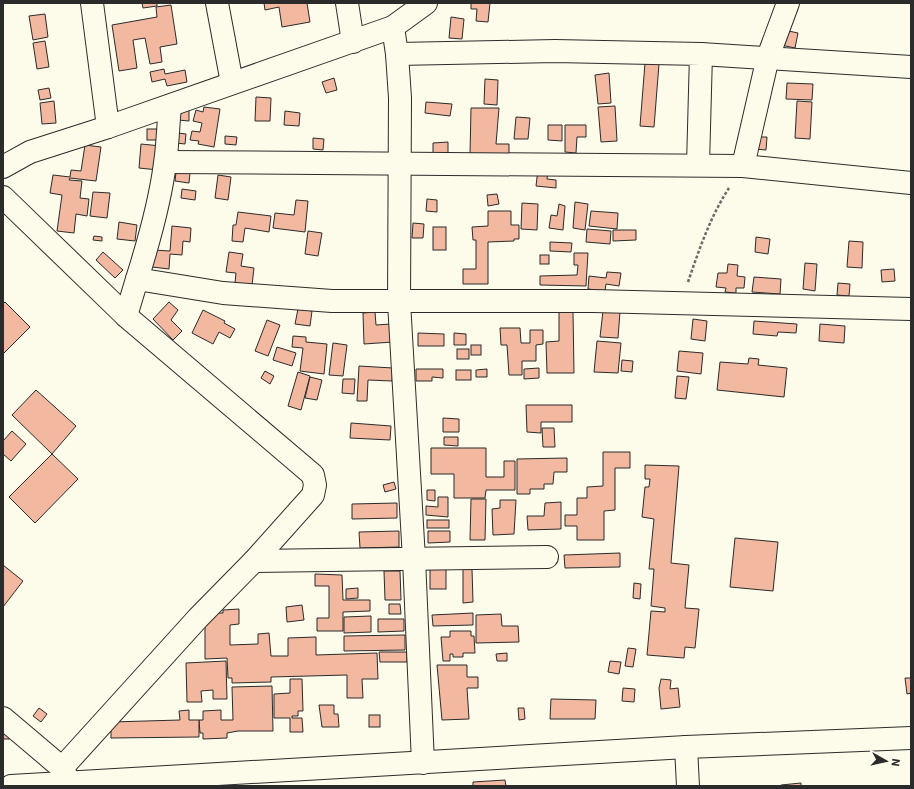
<svg xmlns="http://www.w3.org/2000/svg" width="914" height="789" font-family="'IBM Plex Sans',sans-serif">
<rect width="100%" height="100%" fill="#fdfbea"/>
<g fill="#f2b8a0" stroke="#2b2b2b">
<polygon points="142,3 157,3 157,6 143,8"/>
<polygon points="264,3 307,3 310,22 282,27 279,7 265,10"/>
<polygon points="471,3 490,3 488,22 476,21 477,9 471,9"/>
<polygon points="171,5 177,44 160,47 162,62 150,64 145,38 133,40 137,68 119,71 112,25 157,17 156,7"/>
<polygon points="45,14 48,37 33,40 29,16"/>
<polygon points="451,17 464,19 462,39 449,38"/>
<polygon points="784,30 798,33 795,48 781,45"/>
<polygon points="45,41 49,67 37,69 33,43"/>
<polygon points="645,63 659,64 654,127 640,126"/>
<polygon points="164,69 165,74 185,70 187,82 167,86 165,79 152,82 150,72"/>
<polygon points="609,73 611,103 598,104 595,75"/>
<polygon points="334,78 337,90 326,93 322,82"/>
<polygon points="485,79 498,80 497,105 484,104"/>
<polygon points="787,83 813,84 812,100 786,99"/>
<polygon points="49,88 51,98 40,100 38,90"/>
<polygon points="256,97 271,98 270,121 255,121"/>
<polygon points="54,101 56,123 42,124 40,103"/>
<polygon points="797,101 812,102 810,139 795,138"/>
<polygon points="426,102 452,104 450,116 425,113"/>
<polygon points="615,106 617,141 601,142 598,107"/>
<polygon points="204,107 220,109 214,147 198,144 199,141 190,140 192,131 200,132 202,123 193,121 196,110 203,112"/>
<polygon points="471,108 499,108 496,144 509,144 509,155 470,154"/>
<polygon points="179,109 189,109 189,121 178,120"/>
<polygon points="285,111 300,113 299,126 284,125"/>
<polygon points="516,117 530,118 528,139 514,139"/>
<polygon points="548,125 562,125 562,141 548,140"/>
<polygon points="565,125 586,125 586,137 577,137 576,153 565,152"/>
<rect x="147" y="129" width="14" height="11"/>
<polygon points="178,133 186,134 185,144 176,143"/>
<polygon points="225,136 237,137 236,145 225,144"/>
<polygon points="756,137 767,137 766,150 755,149"/>
<polygon points="313,138 324,139 323,150 313,149"/>
<polygon points="448,142 448,153 433,153 433,143"/>
<polygon points="141,144 161,146 158,170 139,168"/>
<polygon points="85,145 101,147 96,181 70,178 69,180 82,181 80,198 89,199 87,216 76,214 74,233 57,231 62,195 50,193 53,175 70,177 71,170 81,171"/>
<polygon points="538,169 548,171 547,179 556,180 556,188 536,186"/>
<polygon points="176,172 190,173 189,183 175,181"/>
<polygon points="218,175 231,177 228,200 215,198"/>
<polygon points="182,189 196,191 195,200 181,198"/>
<polygon points="93,192 110,193 107,218 90,216"/>
<polygon points="497,194 499,204 488,206 487,195"/>
<polygon points="427,199 437,200 437,212 426,211"/>
<polygon points="296,200 308,201 305,232 273,228 275,213 294,215"/>
<polygon points="575,202 588,204 585,230 573,228"/>
<polygon points="522,203 538,204 537,230 521,229"/>
<polygon points="559,204 565,206 563,230 549,228 551,215 557,216"/>
<polygon points="488,211 511,211 511,225 519,225 519,239 514,239 514,241 488,242 488,284 463,284 463,269 476,269 476,240 473,240 472,227 488,226"/>
<polygon points="591,211 618,213 617,229 589,226"/>
<polygon points="238,212 271,216 269,232 245,228 243,242 232,241 233,225 236,225"/>
<polygon points="119,222 137,225 135,241 117,239"/>
<polygon points="413,223 424,224 423,238 412,238"/>
<polygon points="172,226 191,228 190,242 183,241 182,255 170,254 169,269 152,267 154,250 170,251"/>
<rect x="433" y="227" width="13" height="23"/>
<polygon points="587,229 611,231 610,244 586,242"/>
<polygon points="613,230 636,230 636,240 613,241"/>
<polygon points="308,231 322,233 318,256 305,254"/>
<polygon points="94,236 102,237 102,241 93,240"/>
<polygon points="756,237 770,239 768,254 755,252"/>
<polygon points="849,241 863,242 862,268 847,267"/>
<polygon points="550,242 572,243 571,252 550,251"/>
<polygon points="103,252 123,270 115,278 96,260"/>
<polygon points="229,252 243,254 241,266 254,268 252,285 235,283 236,273 226,272"/>
<polygon points="574,253 588,253 586,286 540,285 540,276 577,275 578,265 574,265"/>
<rect x="540" y="255" width="9" height="9"/>
<polygon points="805,263 817,264 815,291 803,289"/>
<polygon points="728,264 738,265 737,276 745,277 744,288 736,288 736,293 725,292 726,288 716,287 718,273 727,273"/>
<polygon points="894,269 895,281 882,282 881,270"/>
<polygon points="607,272 621,273 619,286 606,284 605,291 588,289 589,276 606,278"/>
<polygon points="754,277 781,279 780,294 752,292"/>
<polygon points="838,283 850,284 849,296 837,295"/>
<polygon points="5,302 30,327 3,354 3,304"/>
<polygon points="169,302 178,310 171,320 182,331 173,340 153,319"/>
<polygon points="298,309 312,311 310,326 295,324"/>
<polygon points="203,310 225,321 224,323 235,329 230,338 219,332 213,344 192,333"/>
<polygon points="603,311 620,312 618,338 600,337"/>
<polygon points="375,312 376,325 391,324 393,342 364,344 363,313"/>
<polygon points="559,312 573,312 574,373 547,373 546,342 559,341"/>
<polygon points="693,319 707,321 705,341 691,339"/>
<polygon points="267,320 280,325 268,356 255,351"/>
<polygon points="754,321 797,324 796,333 778,332 777,336 753,334"/>
<polygon points="820,324 845,326 844,343 819,341"/>
<polygon points="500,328 520,328 521,343 530,343 530,330 543,330 543,344 536,345 536,361 522,361 522,375 509,375 507,345 501,345"/>
<polygon points="418,333 444,334 444,346 418,346"/>
<polygon points="454,333 466,334 466,345 454,345"/>
<polygon points="293,336 306,337 306,342 327,344 324,374 300,371 303,348 292,347"/>
<polygon points="597,341 621,343 618,373 594,372"/>
<polygon points="333,343 347,345 343,376 329,375"/>
<rect x="471" y="345" width="10" height="10"/>
<polygon points="277,347 296,353 292,366 273,360"/>
<rect x="457" y="349" width="12" height="10"/>
<polygon points="679,351 703,353 701,374 677,371"/>
<polygon points="749,358 759,359 758,365 787,368 784,397 717,390 720,362 748,364"/>
<polygon points="622,360 633,361 632,372 621,371"/>
<polygon points="359,366 393,368 392,381 368,380 367,401 357,401"/>
<polygon points="539,368 539,378 524,379 524,369"/>
<polygon points="416,369 443,369 443,378 432,377 432,381 416,381"/>
<polygon points="487,369 487,377 476,377 476,370"/>
<rect x="456" y="370" width="15" height="10"/>
<polygon points="265,371 274,376 270,384 261,378"/>
<polygon points="298,372 310,376 301,410 288,406"/>
<polygon points="677,376 689,377 686,399 675,398"/>
<polygon points="310,377 322,380 317,400 305,398"/>
<polygon points="343,379 355,379 354,394 342,393"/>
<polygon points="36,390 76,426 52,454 12,415"/>
<polygon points="526,405 572,405 572,422 541,422 541,433 527,432"/>
<polygon points="443,418 459,419 459,432 443,432"/>
<polygon points="351,423 391,426 390,440 350,438"/>
<polygon points="542,428 554,428 555,447 543,447"/>
<polygon points="12,431 26,444 11,461 3,454 3,441"/>
<polygon points="444,437 458,437 458,446 444,445"/>
<polygon points="431,448 486,448 486,477 504,477 504,461 515,461 515,490 486,490 485,498 454,498 454,474 431,474"/>
<polygon points="603,452 630,452 630,468 615,468 615,510 604,511 604,540 577,540 577,526 565,526 565,515 577,515 577,498 587,498 587,487 603,486"/>
<polygon points="52,454 78,479 35,523 9,497"/>
<polygon points="567,458 567,472 554,472 553,484 544,484 544,489 530,489 530,494 517,494 517,459"/>
<polygon points="645,465 679,466 671,563 689,565 685,608 699,609 695,648 685,647 684,658 647,655 651,611 665,612 665,608 651,606 654,569 649,569 654,519 642,517 645,487 649,487 650,479 645,479"/>
<polygon points="394,482 396,489 385,492 383,485"/>
<polygon points="427,490 435,490 435,501 427,500"/>
<polygon points="438,497 448,497 448,517 426,515 426,506 438,507"/>
<polygon points="471,499 486,499 485,540 470,540"/>
<polygon points="500,500 516,500 514,534 493,535 492,509 500,508"/>
<polygon points="561,502 561,529 528,530 527,516 544,516 545,503"/>
<polygon points="397,503 397,518 352,519 352,504"/>
<rect x="427" y="520" width="22" height="8"/>
<polygon points="399,531 399,547 360,548 359,532"/>
<polygon points="428,531 450,531 450,542 428,543"/>
<polygon points="735,538 778,542 773,591 730,587"/>
<polygon points="620,553 620,567 565,568 564,555"/>
<polygon points="3,565 23,581 3,607"/>
<rect x="430" y="569" width="16" height="20"/>
<polygon points="463,569 472,569 473,602 463,603"/>
<polygon points="384,571 400,571 401,600 385,600"/>
<polygon points="315,574 342,575 343,600 370,600 370,611 343,612 343,631 317,631 317,618 329,618 329,586 315,586"/>
<polygon points="634,583 641,584 640,599 633,598"/>
<polygon points="358,588 358,598 346,599 346,589"/>
<polygon points="389,604 400,604 401,614 389,614"/>
<polygon points="302,605 304,620 287,622 286,607"/>
<polygon points="239,609 239,624 230,625 230,645 258,644 258,634 269,633 271,656 288,656 288,638 316,637 316,655 377,653 378,679 362,679 363,698 347,698 347,675 271,677 271,682 232,683 232,678 228,678 227,658 205,659 205,613 223,613 223,610"/>
<polygon points="473,613 473,625 433,626 432,615"/>
<polygon points="501,614 502,626 518,626 519,642 476,643 476,615"/>
<polygon points="371,616 371,632 344,633 344,617"/>
<polygon points="378,619 404,619 404,631 378,632"/>
<polygon points="450,631 471,631 471,636 474,636 475,653 463,653 463,657 453,657 453,654 450,654 450,661 443,661 441,637 450,637"/>
<polygon points="405,635 405,650 344,651 344,636"/>
<polygon points="628,648 636,649 633,667 625,666"/>
<polygon points="379,652 407,652 407,662 380,662"/>
<polygon points="507,653 507,661 497,661 496,654"/>
<polygon points="226,661 227,699 213,699 213,690 201,691 202,702 187,702 186,663"/>
<polygon points="610,661 621,662 619,674 608,672"/>
<polygon points="437,665 467,665 467,677 478,677 478,688 467,688 469,719 442,720"/>
<polygon points="905,678 911,678 911,693 907,694"/>
<polygon points="290,679 302,679 303,711 298,711 298,716 292,716 292,718 302,718 303,732 290,732 290,718 274,718 274,694 290,693"/>
<polygon points="661,679 671,680 670,689 678,688 680,707 661,709 659,688"/>
<polygon points="272,686 273,731 238,731 227,733 227,738 203,739 203,733 200,733 199,720 203,720 203,711 221,710 221,720 233,720 232,687"/>
<polygon points="623,688 635,689 634,702 622,701"/>
<polygon points="551,699 596,700 595,719 550,719"/>
<polygon points="319,705 334,705 334,714 338,714 339,727 322,727"/>
<polygon points="39,708 47,714 41,722 33,716"/>
<polygon points="518,708 524,708 525,719 519,720"/>
<polygon points="189,710 189,720 199,720 199,737 111,738 111,722 180,720 179,711"/>
<rect x="369" y="715" width="11" height="12"/>
<rect x="3" y="732" width="6" height="7"/>
<polygon points="505,780 506,786 473,786 473,782"/>
<polygon points="801,783 801,786 781,786 781,785"/>
</g>
<g fill="none" stroke-linecap="round" stroke-linejoin="round">
<g stroke="#2b2b2b" stroke-width="24">
<g id="minor">
<polyline points="92,3 108,127"/>
<polyline points="217,3 232,83"/>
<polyline points="347,3 353,42"/>
<polyline points="393,27 397,54 400,98 399,302 414,559 423,763"/>
<polyline points="397,54 555,51 701,54 698,165"/>
<polyline points="701,54 911,67"/>
<polyline points="166,162 743,166 911,183"/>
<polyline points="743,166 768,57 788,3"/>
<polyline points="3,167 30,152 108,127 393,27 426,3"/>
<polyline points="3,197 126,316 313,475 315,485 313,495 254,561 198,618 62,768"/>
<path d="M137 279C149 241 160 203 165 163 168 144 168 125 170 106"/>
<polyline points="126,316 137,279 223,293 332,301 593,301 911,309"/>
<polyline points="254,561 547,557"/>
<polyline points="3,718 62,768 69,781"/>
<polyline points="686,747 688,786"/>
<polyline points="11,786 686,747 911,738"/>
</g>
</g>
<path stroke="#6a6964" stroke-width="2.5" stroke-dasharray="3 2" stroke-linecap="butt" d="M688 282C699 250 710 217 729 188"/>
<use href="#minor" stroke="#fdfbea" stroke-width="22"/>
</g>
<rect width="914" height="789" fill="none" stroke="#2b2b2b" stroke-width="8"/>
<g transform="translate(886 761) rotate(98)" stroke="#fdfbea" stroke-width="3" paint-order="stroke">
<path d="M0-3L7 15L0 10L-7 15Z" fill="#2b2b2b"/>
<text y="-6" font-size="11" font-weight="bold" text-anchor="middle" fill="#2b2b2b">N</text>
</g>
</svg>
